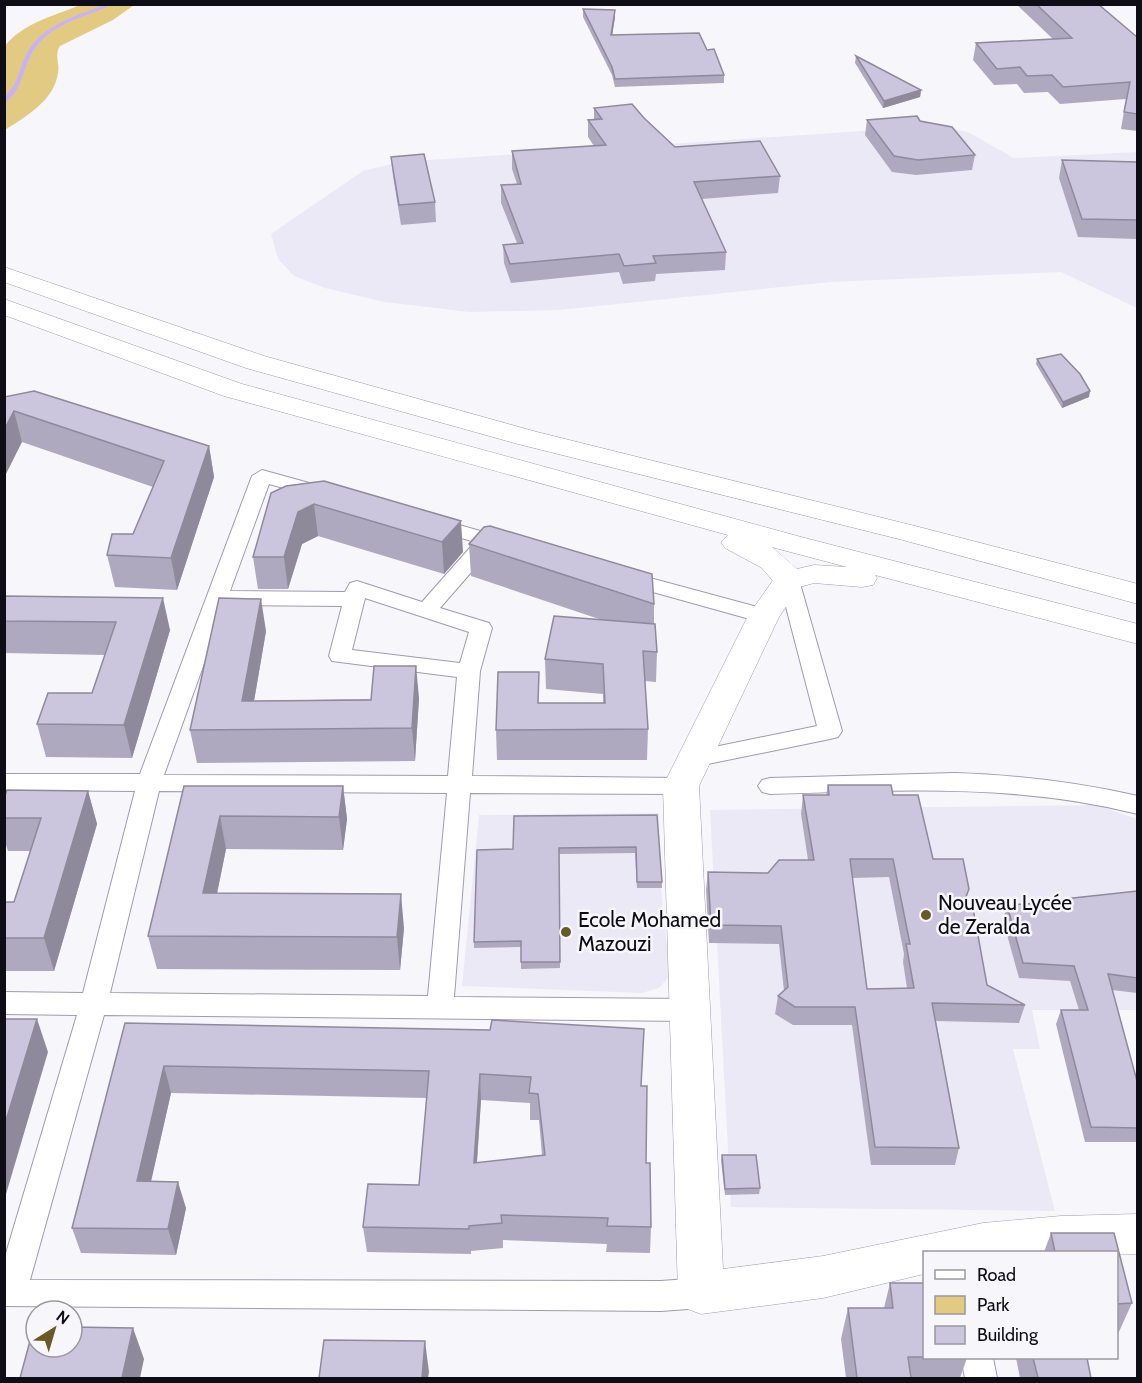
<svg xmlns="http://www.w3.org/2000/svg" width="1142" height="1383" font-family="Cabin,sans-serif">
<rect width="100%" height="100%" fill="#f7f6fb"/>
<g fill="#ece9f6">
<polygon points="936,126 968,132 1014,158 1137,152 1137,308 1061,272 831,282 559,310 469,312 384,302 325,288 294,276 278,259 271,234 363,171 399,162"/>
<polygon points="1097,805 1137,819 1137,1010 1032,1010 1040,1049 1013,1049 1055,1211 731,1207 710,810"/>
<polygon points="659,813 661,888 670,976 659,988 642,993 462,986 479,815"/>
</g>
<path fill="#e3ca82" d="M80 5H134L113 20 60 46C54 55 60 63 58 73 54 101 26 116 5 130V46C23 23 54 16 80 5Z"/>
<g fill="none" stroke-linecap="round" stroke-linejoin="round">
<path fill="#c6b1fb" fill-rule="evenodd" d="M106 4H113C87 17 54 22 36 47 22 65 24 90 4 103 4 96 12 90 15 83 20 73 22 62 27 53 43 24 77 16 106 4Z"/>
<g stroke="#a09ab2" stroke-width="2">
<g id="street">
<path d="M262 470 331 489 334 493 324 499 269 484 230 591 345 592 350 583 357 581 422 602 475 542 427 528 424 524 427 520 434 518 513 540 516 544 513 548 506 550 493 547 440 608 489 623 492 628 480 671 472 776 681 778 689 780 693 786 689 792 681 794 470 793 454 997 691 999 701 1002 705 1010 701 1018 691 1021 104 1015 30 1280 661 1281 701 1278 712 1283 717 1293 712 1303 701 1308 661 1311 4 1306V1260L77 1015 4 1014V992L83 993 135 791 4 790V774H140L252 476ZM365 598 469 632 460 663 352 650ZM225 605 342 606 329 656 332 661 457 677 448 776 164 775ZM159 791 447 793 428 996 110 993Z"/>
<polygon points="624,571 772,611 775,616 772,621 764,623 617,582 614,577 617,572"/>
<polygon points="789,574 796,575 799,580 842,731 838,737 830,739 693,767 685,765 681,759 685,753 817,726 779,580 782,575"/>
<path d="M955 773C1017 775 1077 782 1138 796V814C1014 783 896 790 770 794L762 792 758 786 762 780 770 778Z"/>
<polygon points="961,1358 993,1358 997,1378 965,1378"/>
</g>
</g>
<g stroke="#a09ab2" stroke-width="1">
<polygon id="secondary" points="789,570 800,573 804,580 779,617 699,786 723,1269 823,1256 983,1223 1061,1216 1138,1214 1138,1254 924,1252 924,1274 823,1298 701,1314 685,1308 678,1293 663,786 748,616 778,573"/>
</g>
<g stroke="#a09ab2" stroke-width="1">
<g id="highway">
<polygon points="4,267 264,356 537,432 919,527 1138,584 1138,604 899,539 518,444 246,368 4,282"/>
<path d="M4 299 242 384 801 537 1138 624V644L875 575 877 578 873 585 862 587 814 583 789 590 778 587 762 568 725 548 721 542 728 535 224 396 4 315ZM772 547 779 549 847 567 814 565 797 569Z"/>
</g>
</g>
<use href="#street" fill="#fff" fill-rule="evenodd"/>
<use href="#secondary" fill="#fff" fill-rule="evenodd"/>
<use href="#highway" fill="#fff" fill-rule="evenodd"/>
</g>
<g fill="#afa9bf" fill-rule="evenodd">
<polygon points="1016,4 1098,4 1137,37 1137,131 1121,129 1126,99 1060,104 1048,92 1024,93 1017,84 994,85 973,60 976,43 1053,39"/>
<polygon points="583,9 615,17 612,35 707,50 724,75 724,83 615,87 612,75 583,17"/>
<polygon points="856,56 921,90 920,97 883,108 855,63"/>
<polygon points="594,108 644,118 675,147 780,176 778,193 702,199 726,252 725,270 656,274 655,281 623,284 619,272 511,283 504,263 503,245 517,243 501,203 501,185 517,184 512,169 512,151 594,146 588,137 588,120 594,120"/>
<polygon points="867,120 920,121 975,155 972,170 916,175 892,172 865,135"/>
<polygon points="391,157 435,202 436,222 401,225 393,176"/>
<polygon points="1062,160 1137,162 1137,232 1136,239 1078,237 1059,178"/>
<polygon points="1037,359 1089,397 1062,408 1036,364"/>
<polygon points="4,397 209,446 214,477 177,590 115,587 107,555 133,534 153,487 22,442"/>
<polygon points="324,481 463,552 444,574 318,536 302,544 288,589 258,589 253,557"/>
<polygon points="469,544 654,604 654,624 657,652 656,682 645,681 648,729 647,760 497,760 496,730 539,703 603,703 603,694 546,689 545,659 602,620 471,576"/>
<polygon points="4,596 170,630 132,758 46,757 37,724 92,693 105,655 4,653"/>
<polygon points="266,631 254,701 419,698 415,761 197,763 190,730"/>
<path d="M828 785 893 795 933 859 969 889 965 904 987 985 1025 1005 1019 1023 936 1021 959 1148 955 1165H871L852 1025H793L775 1014 778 996 784 991 779 944 709 943 706 890 708 872 768 873 808 860 801 814 803 795H826ZM889 877 904 954 903 962 907 988 867 989 852 878Z"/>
<polygon points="184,786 343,786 347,819 343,850 226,849 217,894 404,928 400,970 157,969 148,936"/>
<polygon points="88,791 97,824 54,971 4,971 4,902 14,902 31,851 8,851 4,839 4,798"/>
<polygon points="657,815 662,882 662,888 637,888 635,853 559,854 560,968 521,969 521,947 474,948 474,942 513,849"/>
<polygon points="1137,891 1137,993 1112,990 1137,1081 1137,1142 1085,1142 1056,1024 1061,1010 1079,1010 1070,981 1019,978 1003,920 1007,905 1054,902 1055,900"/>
<path d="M125 1023 641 1086 646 1163 651 1227 650 1253 606 1252 607 1244 503 1240V1248L471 1251V1254L367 1252 363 1227 419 1185 427 1098 171 1093 151 1182 186 1208 176 1255 81 1253 72 1228ZM481 1100 530 1103V1120H539L542 1155 477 1163Z"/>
<polygon points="722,1155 760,1188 759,1194 725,1195 721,1161"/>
<polygon points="1051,1233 1114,1233 1132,1303 1118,1334 1116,1334 1116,1252 1044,1252"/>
<polygon points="890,1283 924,1358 967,1358 960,1378 846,1378 841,1339 848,1308 884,1308"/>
<polygon points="1016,1358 1087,1358 1091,1378 1020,1378"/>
</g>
<g fill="#8e8a9b">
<polygon points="615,10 615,17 611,43 611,35"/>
<polygon points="921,90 920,97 883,108 884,101"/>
<polygon points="1090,391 1089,397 1062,408 1063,402"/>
<polygon points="14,411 22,442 4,478 4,430"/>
<polygon points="209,446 214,477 177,590 171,558"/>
<polygon points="314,504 318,536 302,544 288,589 284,557 298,512"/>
<polygon points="461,521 463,552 444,574 442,542"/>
<polygon points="163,598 170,630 132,758 124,725"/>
<polygon points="261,599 266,631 249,730 242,701"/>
<polygon points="416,666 419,698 415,761 412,728"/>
<polygon points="343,786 347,819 343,850 339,817"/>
<polygon points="88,791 97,824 54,971 44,938"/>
<polygon points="220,816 226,849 210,927 203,893"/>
<polygon points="401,894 404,928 400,970 397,937"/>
<polygon points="37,1019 48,1052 4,1201 4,1127"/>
<polygon points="164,1066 171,1093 145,1207 137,1181"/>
<polygon points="480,1074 481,1100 475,1189 474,1163"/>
<polygon points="178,1182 186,1208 176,1255 168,1229"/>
<polygon points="133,1328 144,1359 140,1378 122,1378"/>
<polygon points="425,1341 429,1372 428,1378 422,1378"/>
</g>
<g fill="#cbc5de" stroke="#8e8a9b" stroke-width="1.5" fill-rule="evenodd">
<polygon points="1036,4 1098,4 1137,37 1137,114 1124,112 1130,82 1063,87 1052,75 1027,76 1020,67 997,69 976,43 1072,38"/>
<polygon points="583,9 615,10 611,35 699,33 707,50 714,49 724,75 615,79 612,67"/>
<polygon points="856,56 921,90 884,101"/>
<polygon points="632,104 644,118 675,147 760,141 780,176 694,182 726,252 653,256 656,263 624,266 619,254 510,264 503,245 523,243 501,185 521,184 512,151 606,145 588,120 602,119 594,108"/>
<polygon points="917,116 920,121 952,127 975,155 918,160 894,156 867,120"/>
<polygon points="424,154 435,202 399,205 391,157"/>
<polygon points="1062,160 1137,162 1137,220 1082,219"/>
<polygon points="1061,354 1080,374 1090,391 1063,402 1037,359"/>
<polygon points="34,391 209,446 171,558 107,555 112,534 133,534 164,461 14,411 4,430 4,397"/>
<polygon points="324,481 461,521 442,542 314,504 298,512 284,557 253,557 271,493 286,486"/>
<polygon points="490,526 652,574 654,604 469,544 484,527"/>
<polygon points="4,596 163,598 124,725 37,724 48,693 92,693 116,622 4,621"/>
<polygon points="219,598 261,599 242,701 371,700 374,666 416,666 412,728 190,730"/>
<polygon points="554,616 655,624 657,652 643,651 648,729 496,730 498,672 539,672 538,703 605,703 603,664 545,659"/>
<path d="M828 785H891L893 795H918L933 859H963L969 889 963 904 972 903 987 985 1025 1005 932 1003 959 1148 875 1147 855 1007H795L778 996 788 987 781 926 711 925 708 872 768 873 779 860H814L803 795H829ZM850 859H893L910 944H906L914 988 867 989Z"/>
<polygon points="184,786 343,786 339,817 220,816 203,893 401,894 397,937 148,936"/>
<polygon points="7,790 88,791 44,938 4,938 4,902 14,902 41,818 4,818 4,798"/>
<polygon points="657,815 662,882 637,882 636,847 559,848 560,962 521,962 521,941 474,942 477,850 513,849 514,816"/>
<polygon points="1137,891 1137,978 1108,974 1137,1081 1137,1128 1091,1127 1061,1010 1088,1010 1074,966 1023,963 1007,905 1055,902 1055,900"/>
<polygon points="4,1019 37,1019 4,1127"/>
<path d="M492 1020 644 1029 641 1086H647L646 1163H650L651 1227 607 1226 608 1218 501 1215 502 1223 469 1226V1229L363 1227 368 1184 419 1185 429 1071 164 1066 137 1181 178 1182 168 1229 72 1228 125 1023 490 1030ZM480 1074 531 1077 529 1093 538 1094 545 1155 474 1163Z"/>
<polygon points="722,1155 756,1155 760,1188 725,1189"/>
<polygon points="1051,1233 1114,1233 1132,1303 1116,1304 1116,1252 1055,1252"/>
<polygon points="890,1283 924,1283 924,1357 908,1357 911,1378 857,1378 848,1308 893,1308"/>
<polygon points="34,1326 36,1326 36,1347 72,1347 72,1327 133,1328 122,1378 20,1378"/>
<polygon points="324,1340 425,1341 422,1378 319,1378"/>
<polygon points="1033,1358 1087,1358 1091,1378 1038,1378"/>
</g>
<g fill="#6a5927" stroke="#f7f6fb" stroke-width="2">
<circle cx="926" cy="915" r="6"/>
<circle cx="566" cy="932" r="6"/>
</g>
<g text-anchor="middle" stroke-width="5" stroke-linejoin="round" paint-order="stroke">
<g font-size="21" fill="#0e0c15" stroke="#f7f6fb" text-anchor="start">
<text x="938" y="910">Nouveau Lycée<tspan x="938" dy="24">de Zeralda</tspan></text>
<text x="578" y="927">Ecole Mohamed<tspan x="578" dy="24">Mazouzi</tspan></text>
</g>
</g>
<rect width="1142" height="1383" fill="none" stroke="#0e0c15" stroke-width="12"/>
<rect x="923" y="1251" width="195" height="108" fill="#f7f6fb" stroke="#9a989f" stroke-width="1.5"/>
<rect x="935" y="1270" width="30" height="9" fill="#ffffff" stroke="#9a989f" stroke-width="1.5"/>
<text x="977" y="1281" font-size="18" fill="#0e0c15">Road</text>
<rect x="935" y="1296" width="30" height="18" fill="#e3ca82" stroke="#9a989f" stroke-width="1.5"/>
<text x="977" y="1311" font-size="18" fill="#0e0c15">Park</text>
<rect x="935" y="1326" width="30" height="18" fill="#cbc5de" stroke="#9a989f" stroke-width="1.5"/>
<text x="977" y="1341" font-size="18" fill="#0e0c15">Building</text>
<g transform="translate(54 1329) rotate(37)"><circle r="28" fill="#f7f6fb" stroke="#9a989f" stroke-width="1.5"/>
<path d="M0-4.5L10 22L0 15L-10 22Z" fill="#6a5927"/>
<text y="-9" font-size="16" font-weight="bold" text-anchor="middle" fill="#0e0c15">N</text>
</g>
</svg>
